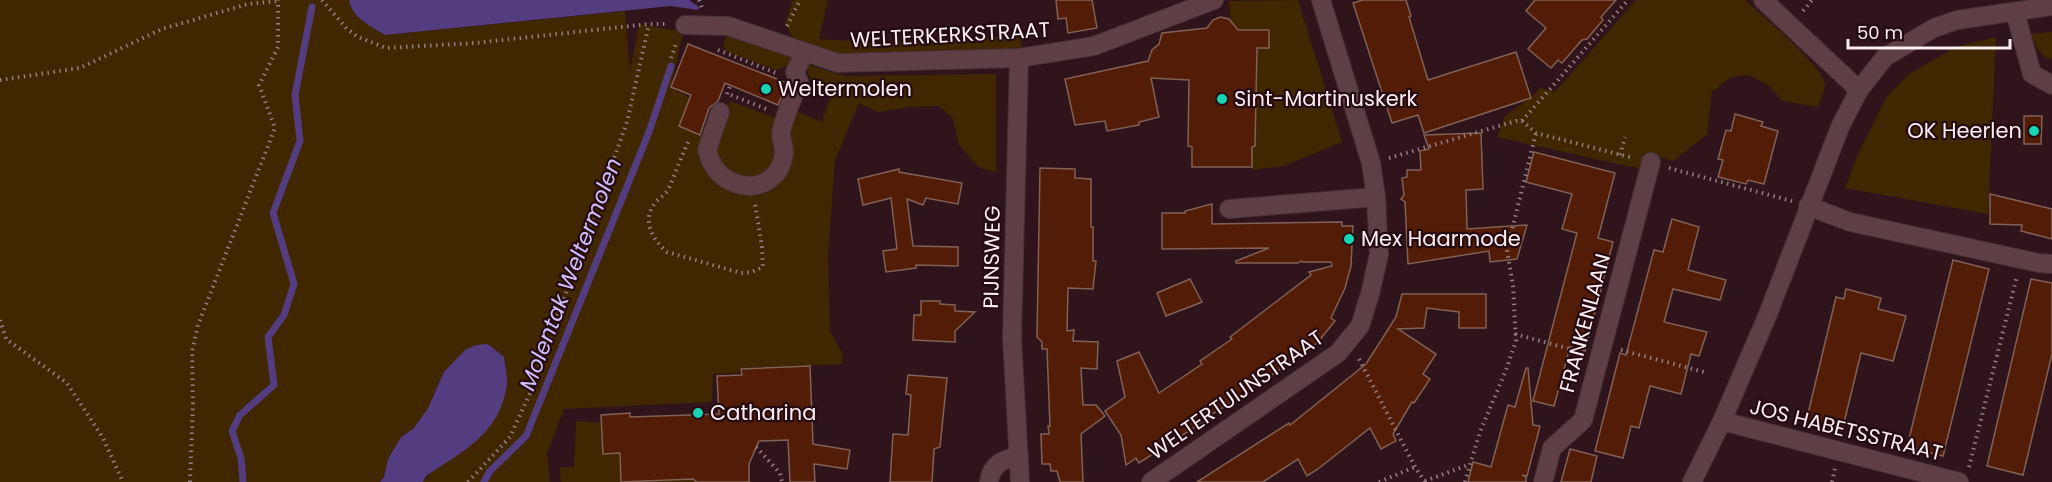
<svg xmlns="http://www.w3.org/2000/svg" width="2052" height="482" font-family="Poppins,sans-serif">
<rect width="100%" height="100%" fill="#2f141b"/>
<g fill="#402700">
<path d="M0 0H349C351 17 372 27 385 35L625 11 630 71 639 24 683 32 671 87 690 98 679 127 716 141 730 101 781 120 796 111 822 122 833 88 811 80 807 69 808 65 845 76 996 74V172L980 168 959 145 953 119 939 106 909 107 878 112 859 103 835 161 828 257 830 331 842 353 843 364 740 368 739 373 713 374 712 402 564 409 547 453 550 482H423L508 383 504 357 488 344 444 372 428 408 413 429 401 437 388 459 384 477 380 482H0Z"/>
<polygon points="793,0 828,0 819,39 873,42 1020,35 1022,49 831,56 797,44 785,24"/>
<polygon points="1298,0 1342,142 1284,166 1252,170 1250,147 1255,146 1257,48 1269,48 1269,30 1235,30 1231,21 1229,1"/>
<path d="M1636 0H1745C1760 14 1824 67 1825 84 1825 91 1820 100 1818 107L1783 101 1768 85 1749 75 1731 77 1712 92 1707 134 1674 161 1643 153 1641 169 1497 137 1505 116 1532 97 1540 88 1555 92Z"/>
<polygon points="2052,32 2052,59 2045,57 2037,48 2030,34"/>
<polygon points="727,36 791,57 789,65 776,70 726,51 723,46"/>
<polygon points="1996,37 1988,214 1845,188 1860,150 1886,98 1909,74 1956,47"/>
<polygon points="576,421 602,423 603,454 619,453 621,481 693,479 697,482 561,482 560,467 574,467"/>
</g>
<g fill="#533c7f">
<path d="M349 0H689L699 7 698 10 671 6 385 35C372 27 351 17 349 0Z"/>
<path d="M488 344 504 357C505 366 508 376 507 385 500 434 463 451 426 476L423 482H380L384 477 388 459 401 437 413 429 428 408 444 372 465 350 476 345Z"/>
</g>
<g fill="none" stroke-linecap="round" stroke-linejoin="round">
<g stroke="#533c7f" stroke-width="7">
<polyline points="243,482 241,458 232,431 240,415 274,385 268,337 284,315 294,284 273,213 300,141 295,95 312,7"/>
<polyline points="484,482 490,471 526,436 649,132 671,66"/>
</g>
</g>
<g fill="#531c07" stroke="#816156" stroke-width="1.5">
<polygon points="1056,0 1092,0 1097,28 1068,33 1066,18 1058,19"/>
<polygon points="1363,0 1406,0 1411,16 1409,17 1428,80 1516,52 1531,98 1424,133 1418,115 1392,123 1353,3"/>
<polygon points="1535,0 1616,0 1601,17 1603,20 1587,39 1582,40 1562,63 1558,60 1551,68 1528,49 1546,28 1526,11"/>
<polygon points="1220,17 1229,19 1238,30 1269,30 1269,48 1257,48 1255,146 1252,147 1252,167 1192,167 1192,147 1188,146 1189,80 1151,78 1159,117 1139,122 1139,125 1107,131 1105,121 1075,125 1065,79 1148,61 1152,50 1159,44 1162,33 1207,28 1213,20"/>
<polygon points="688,44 787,83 778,105 725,83 718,101 709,108 700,135 679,126 691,95 671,87"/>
<polygon points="1735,114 1763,122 1761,126 1778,131 1764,184 1748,180 1746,184 1718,177 1723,160 1718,159 1726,130 1731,131"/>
<polygon points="2024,116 2042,116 2041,144 2024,144"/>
<polygon points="1481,133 1483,189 1466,190 1467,229 1527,225 1517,259 1490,262 1489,251 1408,264 1405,202 1401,199 1404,195 1402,178 1407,177 1407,170 1421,170 1420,151 1429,149 1424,135"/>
<polygon points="1534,152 1615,173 1598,238 1613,242 1585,351 1570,347 1554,406 1533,401 1577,233 1562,229 1572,194 1526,182"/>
<polygon points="1040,168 1075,169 1075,178 1091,179 1091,227 1093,227 1093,261 1096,261 1093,289 1068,288 1067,331 1074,330 1073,341 1098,342 1097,369 1081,368 1083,405 1096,405 1105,416 1081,434 1083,482 1060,482 1057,471 1051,471 1050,464 1042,464 1041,434 1049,434 1048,426 1050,426 1047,349 1042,349 1042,342 1037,337"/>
<polygon points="899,169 899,172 962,183 958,204 926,198 923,205 907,199 913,246 958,247 958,266 916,265 916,268 886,272 883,251 897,249 891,198 863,205 858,179"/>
<polygon points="1990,194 2052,209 2052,239 2021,231 2022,225 1990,224"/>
<polygon points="1212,204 1212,224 1342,222 1342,226 1353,226 1351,266 1345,288 1331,318 1335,321 1318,342 1307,351 1230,403 1229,407 1224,407 1205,418 1206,420 1139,463 1136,458 1126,465 1121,435 1105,411 1125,397 1117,361 1139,352 1159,393 1202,364 1200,361 1232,339 1230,337 1311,275 1309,272 1332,266 1331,262 1303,262 1301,261 1298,263 1236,263 1236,261 1269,248 1162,249 1162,213 1185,213 1185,211"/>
<polygon points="1672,219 1699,227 1688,270 1726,280 1720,300 1673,289 1664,322 1707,332 1699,356 1691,354 1681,394 1650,386 1639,428 1631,426 1623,458 1595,451 1620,353 1626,355 1654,250 1663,252"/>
<polygon points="1953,260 1989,269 1943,456 1907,447"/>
<polygon points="1190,279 1202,302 1166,316 1157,293"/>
<polygon points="2031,279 2052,283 2052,354 2023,475 1987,466"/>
<polygon points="1846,289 1881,298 1878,309 1906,316 1893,361 1861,353 1842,431 1806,422 1836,297 1844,299"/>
<polygon points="1402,294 1486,294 1486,328 1459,328 1459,312 1427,308 1424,328 1398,329 1436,354 1423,374 1430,379 1414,403 1412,402 1393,434 1396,441 1381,449 1370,428 1318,469 1307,476 1298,459 1263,482 1197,482 1289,423 1290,425 1366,364 1396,317"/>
<polygon points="921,301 940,301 940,304 955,305 955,311 975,312 955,331 955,342 913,340 914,315 921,315"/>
<polygon points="810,366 813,444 850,450 847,469 814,464 815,482 790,482 788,440 759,441 749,464 749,482 697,482 693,479 621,482 620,453 603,454 601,415 630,413 630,417 719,414 717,376 742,375 741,369"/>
<polygon points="1526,368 1528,368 1533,425 1540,426 1527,476 1522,475 1526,477 1526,482 1468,482 1473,462 1491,467 1508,405 1515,407"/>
<polygon points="908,375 947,378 940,447 934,449 932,482 890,482 893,434 908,435 911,395 906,394"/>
<polygon points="1570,449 1597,456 1591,482 1561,482"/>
</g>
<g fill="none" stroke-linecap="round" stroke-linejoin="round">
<g stroke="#453035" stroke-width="20">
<g id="minor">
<polyline points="1763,0 1859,90"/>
<polyline points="2015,12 2032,74 2052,85"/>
<polyline points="685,25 728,26 838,63 1019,58 1094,46 1214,0"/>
<polyline points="1019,58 1012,338 1020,482"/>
<path d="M720 112 707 150C711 165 719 178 735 183 759 192 782 178 784 152 784 145 781 140 781 134 781 124 795 93 799 82L795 72 805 52"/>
<polyline points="1808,206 1850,222 2039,263 2052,264"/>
<polyline points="1229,209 1376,197"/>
<polyline points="1722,421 1959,482"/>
<path d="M989 482C991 464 1004 459 1019 456"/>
<polyline points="1151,482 1338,353 1360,326 1370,294 1379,254 1376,197 1371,163 1321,0"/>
<polyline points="1543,482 1552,448 1583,420 1651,162"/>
<polyline points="1692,482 1722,421 1768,314 1840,127 1859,90 1885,57 1934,28 1957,20 2052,6"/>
</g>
</g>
<g stroke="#957e83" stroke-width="4" stroke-dasharray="1.5 4.5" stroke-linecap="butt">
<polyline points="322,0 347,29 358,37 386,48 475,43 649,24 668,24"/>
<polyline points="699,0 702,8"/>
<polyline points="1803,11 1812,0"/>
<polyline points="787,26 800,0"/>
<polyline points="718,50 776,73"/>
<polyline points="671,58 677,41"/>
<polyline points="0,80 80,68 162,29 248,4 278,1"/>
<polyline points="727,94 730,86"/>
<polyline points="731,95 769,110"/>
<polyline points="1522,121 1628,0"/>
<path d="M688 142C681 158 675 174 668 190 664 196 659 198 655 203 641 221 653 240 667 252L741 273 752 272 763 267 762 247 755 204"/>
<polyline points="1620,155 1625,137"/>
<polyline points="1389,158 1516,121 1522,121 1536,133 1633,158"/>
<polyline points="1669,168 1792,201"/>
<polyline points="0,320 6,339 67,383 103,438 123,482"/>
<polyline points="1515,334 1581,352"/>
<polyline points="1621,350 1704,372"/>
<polyline points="1359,359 1415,467 1425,482"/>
<polyline points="756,447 780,473 782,482"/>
<polyline points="1969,467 2017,276"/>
<polyline points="1425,481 1468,465"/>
<polyline points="190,482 193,403 192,352 198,325 275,128 259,85 278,47 278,0"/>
<polyline points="468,482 510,437 531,391 627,122 649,24"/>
<polyline points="1379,482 1415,467"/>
<polyline points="1465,482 1480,432 1506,370 1516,341 1513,286 1507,250 1536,133"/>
<polyline points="1832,482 1835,468"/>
</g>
<use href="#minor" stroke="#5e3f46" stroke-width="18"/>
</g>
<g fill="#16d5b3" stroke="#250b12" stroke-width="2">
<circle cx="766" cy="89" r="6"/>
<circle cx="1222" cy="99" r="6"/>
<circle cx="2034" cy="131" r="6"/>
<circle cx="1349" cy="239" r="6"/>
<circle cx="698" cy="413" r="6"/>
</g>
<g text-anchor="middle" stroke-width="4.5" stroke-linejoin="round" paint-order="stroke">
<g font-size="21" fill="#ffeef1" stroke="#250b12">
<text transform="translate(950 35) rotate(-3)" y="7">WELTERKERKSTRAAT</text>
<text transform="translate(992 257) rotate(-89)" y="7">PIJNSWEG</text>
<text transform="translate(1585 323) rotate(-75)" y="7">FRANKENLAAN</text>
<text transform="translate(1236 395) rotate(-35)" y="7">WELTERTUIJNSTRAAT</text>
<text transform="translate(1846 430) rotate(14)" y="7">JOS HABETSSTRAAT</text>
</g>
<g font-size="21" fill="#ffeef1" stroke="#250b12" text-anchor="start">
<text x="778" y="96">Weltermolen</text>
<text x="1234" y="106">Sint-Martinuskerk</text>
<text x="2022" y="138" text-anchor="end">OK Heerlen</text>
<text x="1361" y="246">Mex Haarmode</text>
<text x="710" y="420">Catharina</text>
</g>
<g font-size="22" font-style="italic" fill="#d1c0fc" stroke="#250b12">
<text transform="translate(570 274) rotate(-69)" y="8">Molentak Weltermolen</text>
</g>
</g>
<path d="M1848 39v9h162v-9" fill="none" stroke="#ffeef1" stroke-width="3"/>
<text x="1857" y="39" font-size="18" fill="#ffeef1" stroke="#250b12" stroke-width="4.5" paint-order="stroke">50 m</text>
</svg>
